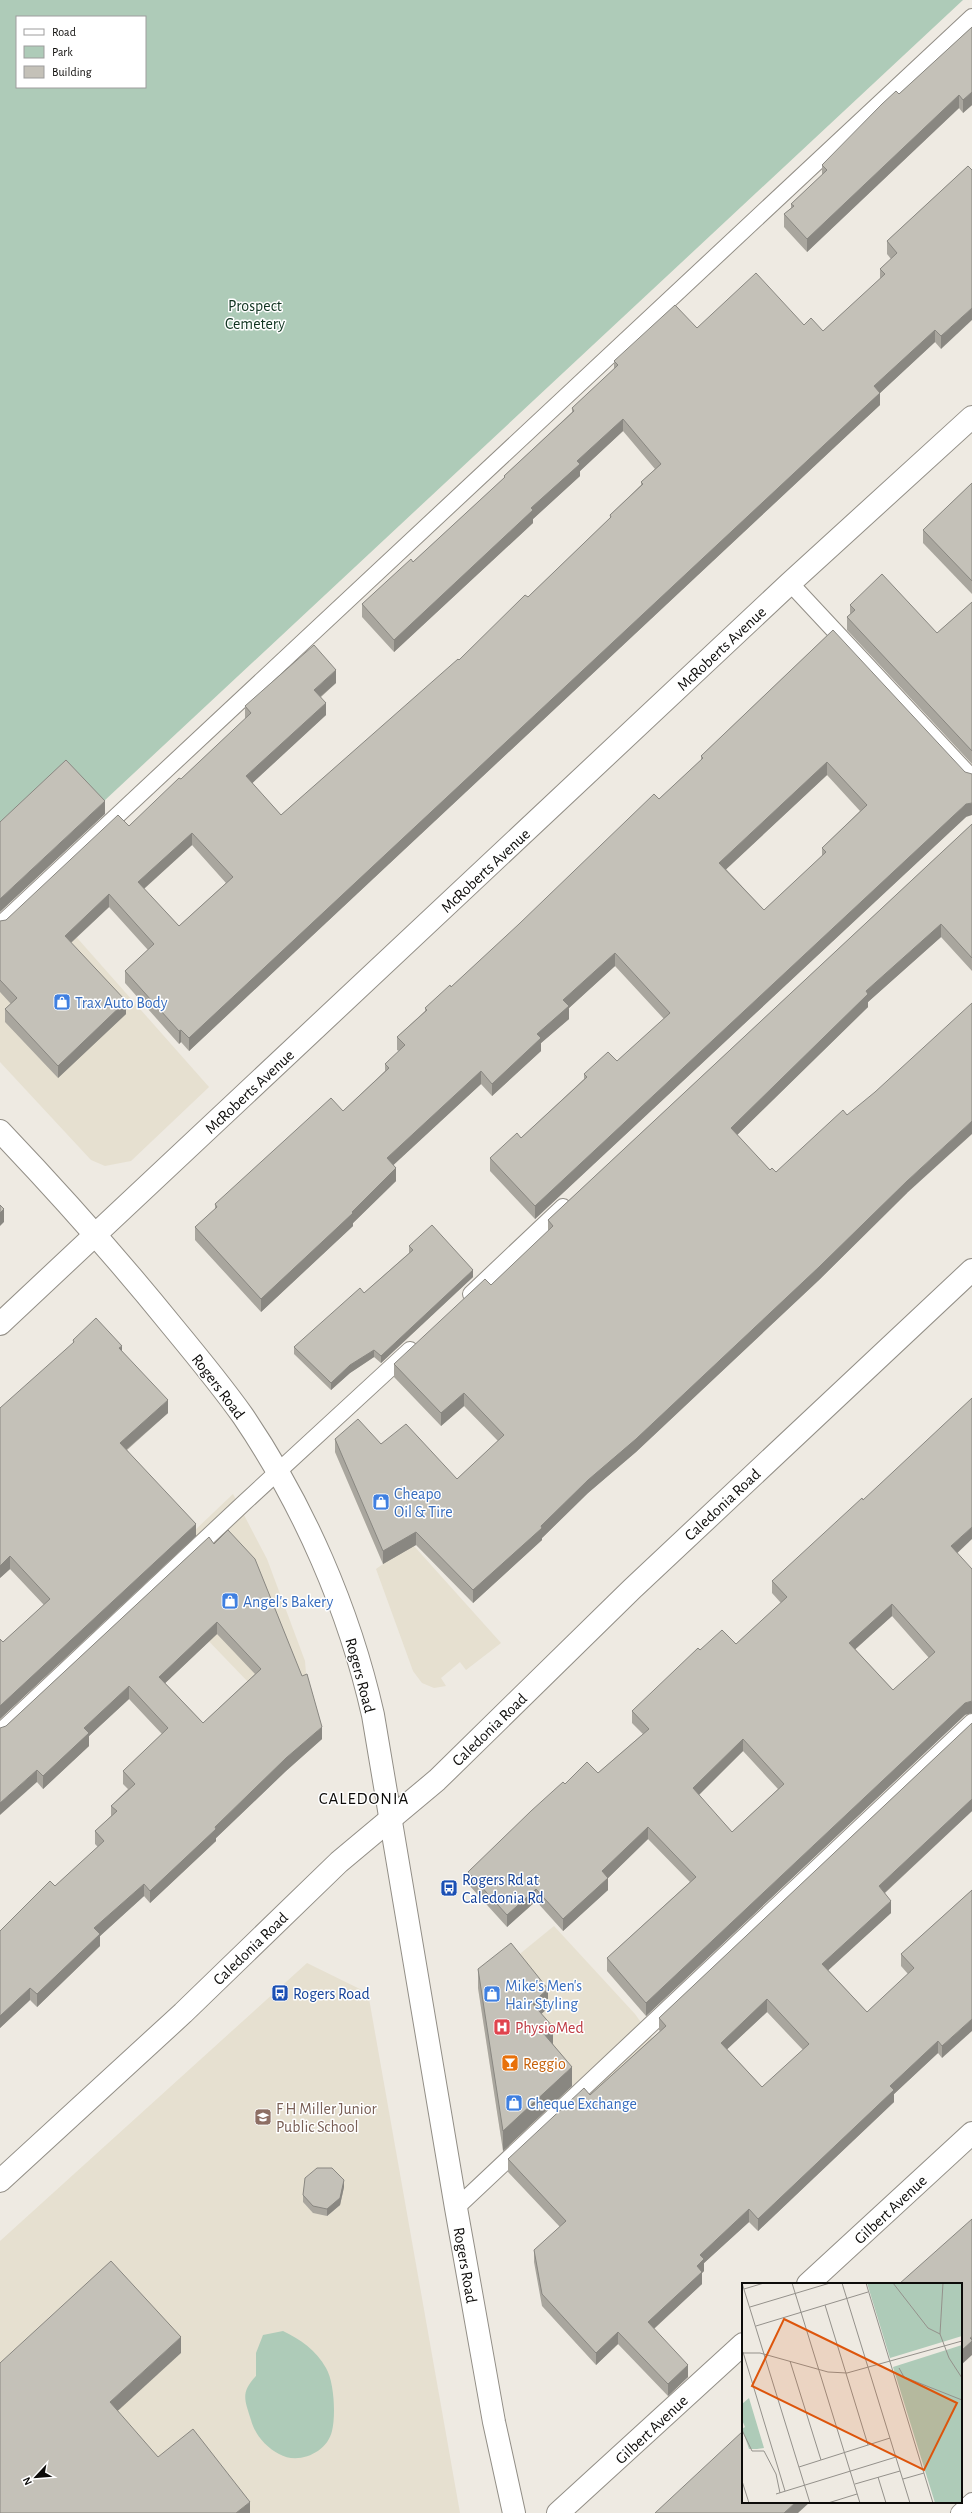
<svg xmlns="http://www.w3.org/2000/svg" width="972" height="2513" font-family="'Alegreya Sans',sans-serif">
<rect width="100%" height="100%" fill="#eeeae2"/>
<g fill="#e6e0d0">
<polygon points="48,905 209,1087 131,1161 105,1166 91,1160 0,1062 0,954"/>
<polygon points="358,1432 400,1507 414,1546 501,1643 466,1670 460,1662 441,1678 446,1686 434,1688 422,1683 413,1671 376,1569 383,1564 335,1452"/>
<polygon points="233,1494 267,1559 305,1661 307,1686 272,1707 172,1603 192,1533"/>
<polygon points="554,1926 635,2014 655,2042 511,2174 501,2137 478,1988"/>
<polygon points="307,1963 368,1993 460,2513 5,2513 0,2508 0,2241"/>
</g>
<g fill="#aecbb8" fill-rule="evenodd">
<path d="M0 0H963L0 898ZM17 17H145V87H17Z"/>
<path d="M283 2331C300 2339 316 2350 326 2368 334 2381 336 2415 332 2431 327 2453 298 2465 279 2454 266 2447 255 2435 251 2420 245 2400 240 2393 256 2376V2353L263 2335Z"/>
</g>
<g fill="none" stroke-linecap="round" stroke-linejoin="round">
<g stroke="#928e86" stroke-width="18">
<g id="service">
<polyline points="790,583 972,778"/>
<polyline points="0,925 972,17"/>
<polyline points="471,1294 563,1207"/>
<polyline points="0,1732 245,1502 410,1350"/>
<polyline points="456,2208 972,1722"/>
<polyline points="959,2513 972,2501"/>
</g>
</g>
<g stroke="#928e86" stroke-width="24">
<g id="minor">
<polyline points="0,1324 790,583 972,417"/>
<polyline points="808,2284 972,2133"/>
<polyline points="558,2513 743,2344"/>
</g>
</g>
<g stroke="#928e86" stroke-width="24">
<g id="tertiary">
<path d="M0 1131C60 1194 118 1259 173 1327 197 1356 221 1385 243 1416 304 1506 349 1609 373 1715L456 2208 494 2422 514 2513"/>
<polyline points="0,2181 183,2013 339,1862 437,1780 632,1589 972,1270"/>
</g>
</g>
<use href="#service" stroke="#fff" stroke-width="16"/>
<use href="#minor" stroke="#fff" stroke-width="22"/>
<use href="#tertiary" stroke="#fff" stroke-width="22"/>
</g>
<g fill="#a9a69e" fill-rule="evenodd">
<polygon points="972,27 972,105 963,113 959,108 807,252 784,227 784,214 791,208 791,204 822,175 822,165"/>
<path d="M968 166 941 349 935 342 880 393V405L853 430 189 1051 181 1042 179 1044 125 983V971L148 950 109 907 71 943 126 1014 58 1078 5 1022V1009L11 1004 0 992V921L6 920 129 826 181 779 245 719V706L336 683 321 697 326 715 252 783 281 815 459 660 528 597 610 518V515L641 485V482L655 469 623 431 580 471V476L533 519V523L394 652 362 617V604L413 562 504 478V476L572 412V408L614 369V361L697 328 804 325 823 331 880 279V269L891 259 887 254V241ZM192 845 226 883 179 926 144 889Z"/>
<polygon points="972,483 972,594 923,543 923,530"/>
<polygon points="972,602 972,764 847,630 847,617 850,614 850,605 937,633"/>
<path d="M833 630 966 817 535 1219 490 1171V1158L521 1138 584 1079V1074L617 1061 664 1019 615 966 569 1008V1019L541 1043V1051L492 1096 481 1084 393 1165 396 1181 353 1223V1226L261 1312 195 1240V1227L215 1209V1204L343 1111 385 1071V1064L399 1051 397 1050V1037L425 1011V1008L451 987 659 799 701 760V756ZM827 775 860 811 822 848V856L764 910 726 869Z"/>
<polygon points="972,824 972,971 941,937 868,1002 868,1007 737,1135 770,1170 776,1172 907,1193 819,1280 636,1452 588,1493 542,1538 542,1540 473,1603 416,1545 383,1564 335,1452 335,1439 381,1444 457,1479 498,1441 464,1406 441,1426 394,1377 394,1364 491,1285 548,1231 548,1220"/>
<polygon points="409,1246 473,1277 381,1363 374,1357 350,1373 331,1390 294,1354 294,1347 364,1293 409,1253"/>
<polygon points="73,1340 122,1352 168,1413 127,1450 196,1536 0,1719 0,1639 3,1642 44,1605 10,1569 0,1578 73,1343"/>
<path d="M863 1500 957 1553 965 1715 646 2016 607 1971V1958L690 1882 648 1839 608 1878V1890L563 1931 536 1901 507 1927 468 1884V1872L565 1784 598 1773 643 1734 632 1723V1711L700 1650 736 1644 781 1603 772 1593V1581ZM892 1616 929 1658 893 1690 855 1649ZM743 1751 778 1789 732 1832 698 1795Z"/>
<path d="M209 1537 322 1739 286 1771 216 1838V1841L150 1903 144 1896 100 1936V1946L37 2007 30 2000 0 2028V1931L55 1886 98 1847 95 1844V1831L111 1816V1806L128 1789 123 1784V1771L162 1734 129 1699 89 1736V1746L43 1789 37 1782 6 1726ZM217 1634 255 1674 203 1723 165 1683Z"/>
<path d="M972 1723V1811L885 1893 891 1913 828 1970 867 2012 908 1974 901 1966V1954L972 1890 942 2058 938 2053 894 2094V2102L758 2231 749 2222 704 2263V2271L702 2273V2284L654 2329 688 2377 668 2396 618 2344 596 2365 542 2306 534 2262V2250L560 2227 508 2172V2159L590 2095 660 2031 659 2030V2018ZM767 2012 803 2050 762 2087 727 2049Z"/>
<polygon points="478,1969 548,2008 541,2014 553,2044 572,2086 503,2151 478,1988"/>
<polygon points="344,2187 340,2205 327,2216 313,2213 303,2202 303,2195"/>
</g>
<g fill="#898781">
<polygon points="972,92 972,105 963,113 963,100"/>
<polygon points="959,95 959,108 807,252 807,239"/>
<polygon points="972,308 972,320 941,349 941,336"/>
<polygon points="935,330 935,342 880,393 880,405 853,430 189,1051 189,1038 874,386"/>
<polygon points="623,419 623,431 580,471 580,476 533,519 533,523 394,652 394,640 531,508 577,461"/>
<polygon points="336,670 336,683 314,702 314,690"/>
<polygon points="326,703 326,715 246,789 246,776"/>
<polygon points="827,762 827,775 719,876 719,863"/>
<polygon points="105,801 105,814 0,912 0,899"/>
<polygon points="972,803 972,815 966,817 535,1219 535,1206 966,804"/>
<polygon points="192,833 192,845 138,894 138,882"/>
<polygon points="109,894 109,907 65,948 65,936"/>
<polygon points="941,924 941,937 868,1002 868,1007 731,1141 731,1128 866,991"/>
<polygon points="615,953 615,966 569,1008 569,1019 541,1043 541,1051 492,1096 492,1084 537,1034 563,1000"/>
<polygon points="126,1001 126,1014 58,1078 58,1066"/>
<polygon points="181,1030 181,1042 179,1044 179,1031"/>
<polygon points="481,1071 481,1084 387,1171 387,1158"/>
<polygon points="972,1121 972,1134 907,1193 819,1280 636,1452 588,1493 542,1538 542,1540 473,1603 473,1590 588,1480 907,1181"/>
<polygon points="396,1168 396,1181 353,1223 353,1226 261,1312 261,1299"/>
<polygon points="4,1209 4,1222 0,1226 0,1213"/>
<polygon points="473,1270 473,1277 381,1363 381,1356"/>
<polygon points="122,1346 122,1358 119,1348"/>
<polygon points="374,1350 374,1357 350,1373 331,1390 331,1383 350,1365"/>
<polygon points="464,1393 464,1406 441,1426 441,1413"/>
<polygon points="168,1400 168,1413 120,1455 120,1443"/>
<polygon points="196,1524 196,1536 0,1719 0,1706"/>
<polygon points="972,1527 972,1539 951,1559 951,1546"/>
<polygon points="416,1532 416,1545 383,1564 383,1551"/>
<polygon points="10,1556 10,1569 0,1578 0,1566"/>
<polygon points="892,1604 892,1616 849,1655 849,1643"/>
<polygon points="217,1622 217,1634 159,1689 159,1677"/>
<polygon points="129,1686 129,1699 89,1736 89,1746 43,1789 43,1776 84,1728"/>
<polygon points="972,1701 972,1713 965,1715 646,2016 646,2003 965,1703"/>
<polygon points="322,1727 322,1739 286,1771 216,1838 216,1841 150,1903 150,1891 215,1827 286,1758"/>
<polygon points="743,1739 743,1751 693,1801 693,1788"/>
<polygon points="37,1770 37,1782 0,1815 0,1803"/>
<polygon points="972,1799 972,1811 879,1898 879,1886"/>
<polygon points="648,1827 648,1839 606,1880 608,1878 608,1890 563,1931 563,1919 602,1871"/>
<polygon points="144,1884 144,1896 100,1936 100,1946 37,2007 37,1994 94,1928"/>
<polygon points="536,1889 536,1901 507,1927 507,1915"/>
<polygon points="891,1901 891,1913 822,1976 822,1964"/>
<polygon points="30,1988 30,2000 0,2028 0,2016"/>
<polygon points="548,1989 548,2008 532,2022 532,2003"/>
<polygon points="767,1999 767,2012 721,2055 721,2043"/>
<polygon points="972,2019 972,2031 942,2058 942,2046"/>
<polygon points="553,2027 553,2046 544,2034"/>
<polygon points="938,2041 938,2053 894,2094 894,2102 758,2231 758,2219 890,2086"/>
<polygon points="572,2067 572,2086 503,2151 503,2131"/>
<polygon points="344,2180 344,2187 340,2205 327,2216 327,2209"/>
<polygon points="749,2209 749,2222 704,2263 704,2271 702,2273 702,2284 648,2334 648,2322 697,2266 700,2255"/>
<polygon points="618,2332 618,2344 596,2365 596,2353"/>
<polygon points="181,2337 181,2353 110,2418 110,2402"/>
<polygon points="972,2337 972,2355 961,2365 961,2351"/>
<polygon points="688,2365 688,2377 668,2396 668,2384"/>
<polygon points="250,2502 250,2513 236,2513"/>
<polygon points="796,2502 810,2502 798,2513 784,2513"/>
</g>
<g fill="#c4c1b8" stroke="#898781" fill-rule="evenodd">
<polygon points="972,27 972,92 963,100 959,95 807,239 784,214 794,206 791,204 827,170 822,165 882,104 896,91 899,94"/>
<path d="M968 166 972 170V308L941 336 935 330 874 386 880 393 853 418 189 1038 181 1030 179 1031 125 971 154 944 109 894 65 936 126 1001 58 1066 5 1009 17 998 0 980V921L6 920 118 815 129 826 179 778 181 779 251 713 245 706 314 645 336 670 314 690 326 703 246 776 281 815 458 659 459 660 525 595 528 597 611 517 610 515 643 484 641 482 661 464 623 419 577 461 580 464 531 508 533 510 394 640 362 604 411 559 413 562 505 477 504 476 574 411 572 408 618 365 614 361 675 305 697 328 756 273 804 325 811 318 823 331 885 274 880 269 897 253 887 241ZM192 833 233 877 179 926 138 882Z"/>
<polygon points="972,483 972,581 923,530"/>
<polygon points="882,574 937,633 972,602 972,751 847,617 855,610 850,605"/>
<path d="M833 630 965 772 972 774V803L966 804 535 1206 490 1158 517 1133 521 1138 587 1077 584 1074 608 1052 617 1061 670 1013 615 953 563 1000 569 1006 537 1034 541 1038 492 1084 481 1071 387 1158 396 1168 352 1212 353 1213 261 1299 195 1227 217 1207 215 1204 331 1098 343 1111 389 1068 385 1064 405 1045 397 1037 427 1010 425 1008 450 985 451 987 519 924 654 794 659 799 703 758 701 756ZM827 762 867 805 822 848 826 852 764 910 719 863Z"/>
<polygon points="66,760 105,801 0,899 0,822"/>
<polygon points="972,824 972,958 941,924 866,991 868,994 731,1128 770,1170 772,1168 776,1172 843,1110 847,1115 875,1092 972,1003 972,1121 907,1181 819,1267 636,1439 588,1480 541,1526 542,1528 473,1590 416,1532 383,1551 335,1439 358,1419 381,1444 406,1424 457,1479 504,1435 464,1393 441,1413 394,1364 485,1279 491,1285 553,1226 548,1220"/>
<polygon points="0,1205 4,1209 0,1213"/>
<polygon points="432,1225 473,1270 381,1356 374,1350 350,1365 331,1383 294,1347 360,1288 364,1293 413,1250 409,1246"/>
<polygon points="96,1318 122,1346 119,1348 168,1400 120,1443 196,1524 0,1706 0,1639 3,1642 50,1599 10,1556 0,1566 0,1408 74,1342 73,1340"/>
<path d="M972 1398V1527L951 1546 972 1569V1701L965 1703 646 2003 607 1958 696 1877 648 1827 602 1871 608 1878 563 1919 536 1889 507 1915 468 1872 531 1811 563 1782 565 1784 587 1762 598 1773 649 1729 632 1711 698 1648 700 1650 722 1630 736 1644 787 1597 772 1581 862 1498 863 1500ZM892 1604 935 1652 893 1690 849 1643ZM743 1739 784 1784 732 1832 693 1788Z"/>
<path d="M228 1530 255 1559 302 1676 307 1674 322 1727 286 1758 215 1827 216 1829 150 1891 144 1884 94 1928 100 1934 37 1994 30 1988 0 2016V1931L50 1881 55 1886 104 1841 95 1831 117 1811 111 1806 135 1784 123 1771 168 1728 129 1686 84 1728 89 1733 43 1776 37 1770 0 1803V1728L6 1726 209 1537 214 1544ZM217 1622 261 1669 203 1723 159 1677Z"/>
<path d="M972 1723V1799L879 1886 891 1901 822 1964 867 2012 914 1968 901 1954 972 1890V2019L942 2046 938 2041 890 2086 894 2090 758 2219 749 2209 700 2255 704 2259 697 2266 702 2272 648 2322 688 2365 668 2384 618 2332 596 2353 542 2294 534 2250 566 2221 508 2159 584 2088 590 2095 666 2026 659 2018ZM767 1999 809 2044 762 2087 721 2043Z"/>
<polygon points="511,1943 548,1989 532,2003 553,2027 544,2034 572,2067 503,2131 478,1969"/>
<polygon points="317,2168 332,2168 344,2180 340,2198 327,2209 313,2206 303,2195 305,2178"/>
<polygon points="972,2219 972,2337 970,2338 972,2340 972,2341 961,2351 961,2284 899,2284"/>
<polygon points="111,2261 181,2337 110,2402 158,2457 193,2429 250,2502 236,2513 0,2513 0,2363"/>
<polygon points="743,2431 743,2502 796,2502 784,2513 655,2513"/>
</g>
<defs>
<g id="shop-square" transform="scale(0.9)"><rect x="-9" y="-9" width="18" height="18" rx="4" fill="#3f7fe0" stroke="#fff"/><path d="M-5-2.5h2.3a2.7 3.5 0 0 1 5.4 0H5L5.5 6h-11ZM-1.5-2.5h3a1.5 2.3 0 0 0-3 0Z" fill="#fff"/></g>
<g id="bus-square" transform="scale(0.9)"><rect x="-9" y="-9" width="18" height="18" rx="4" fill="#1a4fb4" stroke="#fff"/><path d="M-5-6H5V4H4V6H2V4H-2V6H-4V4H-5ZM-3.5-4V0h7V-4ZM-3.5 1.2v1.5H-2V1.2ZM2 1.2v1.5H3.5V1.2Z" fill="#fff"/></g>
<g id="hospital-square" transform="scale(0.9)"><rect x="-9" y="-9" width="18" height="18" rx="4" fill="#e0444e" stroke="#fff"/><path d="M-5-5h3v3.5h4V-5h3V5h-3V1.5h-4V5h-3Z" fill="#fff"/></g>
<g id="bar-square" transform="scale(0.9)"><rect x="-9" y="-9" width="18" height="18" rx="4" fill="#e8710a" stroke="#fff"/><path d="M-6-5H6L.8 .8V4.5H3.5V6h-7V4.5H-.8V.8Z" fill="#fff"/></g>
<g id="school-square" transform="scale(0.9)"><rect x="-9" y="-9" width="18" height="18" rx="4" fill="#8d6e63" stroke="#fff"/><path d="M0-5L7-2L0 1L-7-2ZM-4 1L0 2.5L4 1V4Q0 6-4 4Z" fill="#fff"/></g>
</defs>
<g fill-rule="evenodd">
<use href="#shop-square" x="62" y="1002"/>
<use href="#shop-square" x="381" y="1502"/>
<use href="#shop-square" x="230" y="1601"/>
<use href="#bus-square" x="449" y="1888"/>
<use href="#bus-square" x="280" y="1993"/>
<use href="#shop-square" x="492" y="1994"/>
<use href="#hospital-square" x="502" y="2027"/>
<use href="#bar-square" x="510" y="2063"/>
<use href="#shop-square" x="514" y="2103"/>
<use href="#school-square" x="263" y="2117"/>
</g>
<g text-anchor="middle" stroke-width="3" stroke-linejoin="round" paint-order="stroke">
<g font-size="16" fill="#0f331f" stroke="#fff">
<text x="255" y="311">Prospect<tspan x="255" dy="18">Cemetery</tspan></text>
</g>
<g font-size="16" fill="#0c0b09" stroke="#fff">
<text transform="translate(721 648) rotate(-43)" y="6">McRoberts Avenue</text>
<text transform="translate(485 870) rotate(-43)" y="6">McRoberts Avenue</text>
<text transform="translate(249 1091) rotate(-43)" y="6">McRoberts Avenue</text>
<text transform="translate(219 1386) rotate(53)" y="6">Rogers Road</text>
<text transform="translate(722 1504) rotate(-43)" y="6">Caledonia Road</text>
<text transform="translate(361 1675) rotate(75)" y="6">Rogers Road</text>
<text transform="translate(489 1729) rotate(-44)" y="6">Caledonia Road</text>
<text transform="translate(250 1948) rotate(-44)" y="6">Caledonia Road</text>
<text transform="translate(890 2209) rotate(-43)" y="6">Gilbert Avenue</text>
<text transform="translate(466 2265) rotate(80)" y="6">Rogers Road</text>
<text transform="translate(651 2429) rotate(-43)" y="6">Gilbert Avenue</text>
</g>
<g font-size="16" fill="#366cbe" stroke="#fff" text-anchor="start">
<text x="75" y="1008">Trax Auto Body</text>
<text x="394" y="1499">Cheapo<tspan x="394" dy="18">Oil &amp; Tire</tspan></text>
<text x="243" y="1607">Angel's Bakery</text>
<text x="505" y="1991">Mike's Men's<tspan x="505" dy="18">Hair Styling</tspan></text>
<text x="527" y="2109">Cheque Exchange</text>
</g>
<g font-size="16" fill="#164399" stroke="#fff" text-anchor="start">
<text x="462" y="1885">Rogers Rd at<tspan x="462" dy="18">Caledonia Rd</tspan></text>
<text x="293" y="1999">Rogers Road</text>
</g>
<g font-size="16" fill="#be3a42" stroke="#fff" text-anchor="start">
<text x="515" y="2033">PhysioMed</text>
</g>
<g font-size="16" fill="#c56008" stroke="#fff" text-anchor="start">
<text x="523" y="2069">Reggio</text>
</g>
<g font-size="16" fill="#785e54" stroke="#fff" text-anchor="start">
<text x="276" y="2114">F H Miller Junior<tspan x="276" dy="18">Public School</tspan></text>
</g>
<g font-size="17" letter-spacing="1" fill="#0c0b09" stroke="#fff">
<text x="364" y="1804">CALEDONIA</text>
</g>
</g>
<g transform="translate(742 2283)">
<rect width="220" height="220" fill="#eeeae2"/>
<path d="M125 0H220V53L148 75ZM220 62V220H193L151 84ZM7 115 22 165 15 166H7L0 146 3 144 0 137V121Z" fill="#aecbb8"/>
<path fill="none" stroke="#94918b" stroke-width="1" d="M0 0 68 220M50 0 118 220M100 0 168 220M124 0 191 220M151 0 186 45 198 51 207 75 220 95M2 6 22 0M83 22 126 162M8 24 88 0M14 43 126 9M198 51 201 0M1 69 43 208M0 70H18L86 89 105 90 220 58M48 78 79 177M157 85 162 94 220 117M0 147 10 168H22L34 191 38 210M57 184 148 155M136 194 144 220M161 196 182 190M0 198 7 220M113 201 158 188M34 211 154 174M86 220 115 211"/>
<path fill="#dd550c" fill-opacity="0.15" stroke="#dd550c" stroke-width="2" d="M42 36 215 120 182 187 10 103Z"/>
<rect width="220" height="220" fill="none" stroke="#0c0b09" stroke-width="2"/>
</g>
<rect x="16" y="16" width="130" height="72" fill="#ffffff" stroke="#9e9d9d"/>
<rect x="24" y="29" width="20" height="6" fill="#ffffff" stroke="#9e9d9d"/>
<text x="52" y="36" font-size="12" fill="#0c0b09">Road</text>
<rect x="24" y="46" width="20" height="12" fill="#aecbb8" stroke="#9e9d9d"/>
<text x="52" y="56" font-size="12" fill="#0c0b09">Park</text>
<rect x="24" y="66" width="20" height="12" fill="#c4c1b8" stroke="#9e9d9d"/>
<text x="52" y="76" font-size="12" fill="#0c0b09">Building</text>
<g transform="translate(36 2477) rotate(244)" stroke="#ffffff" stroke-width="3" paint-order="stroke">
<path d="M0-3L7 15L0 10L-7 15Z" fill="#0c0b09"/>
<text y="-6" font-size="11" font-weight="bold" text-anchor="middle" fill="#0c0b09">N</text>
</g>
</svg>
